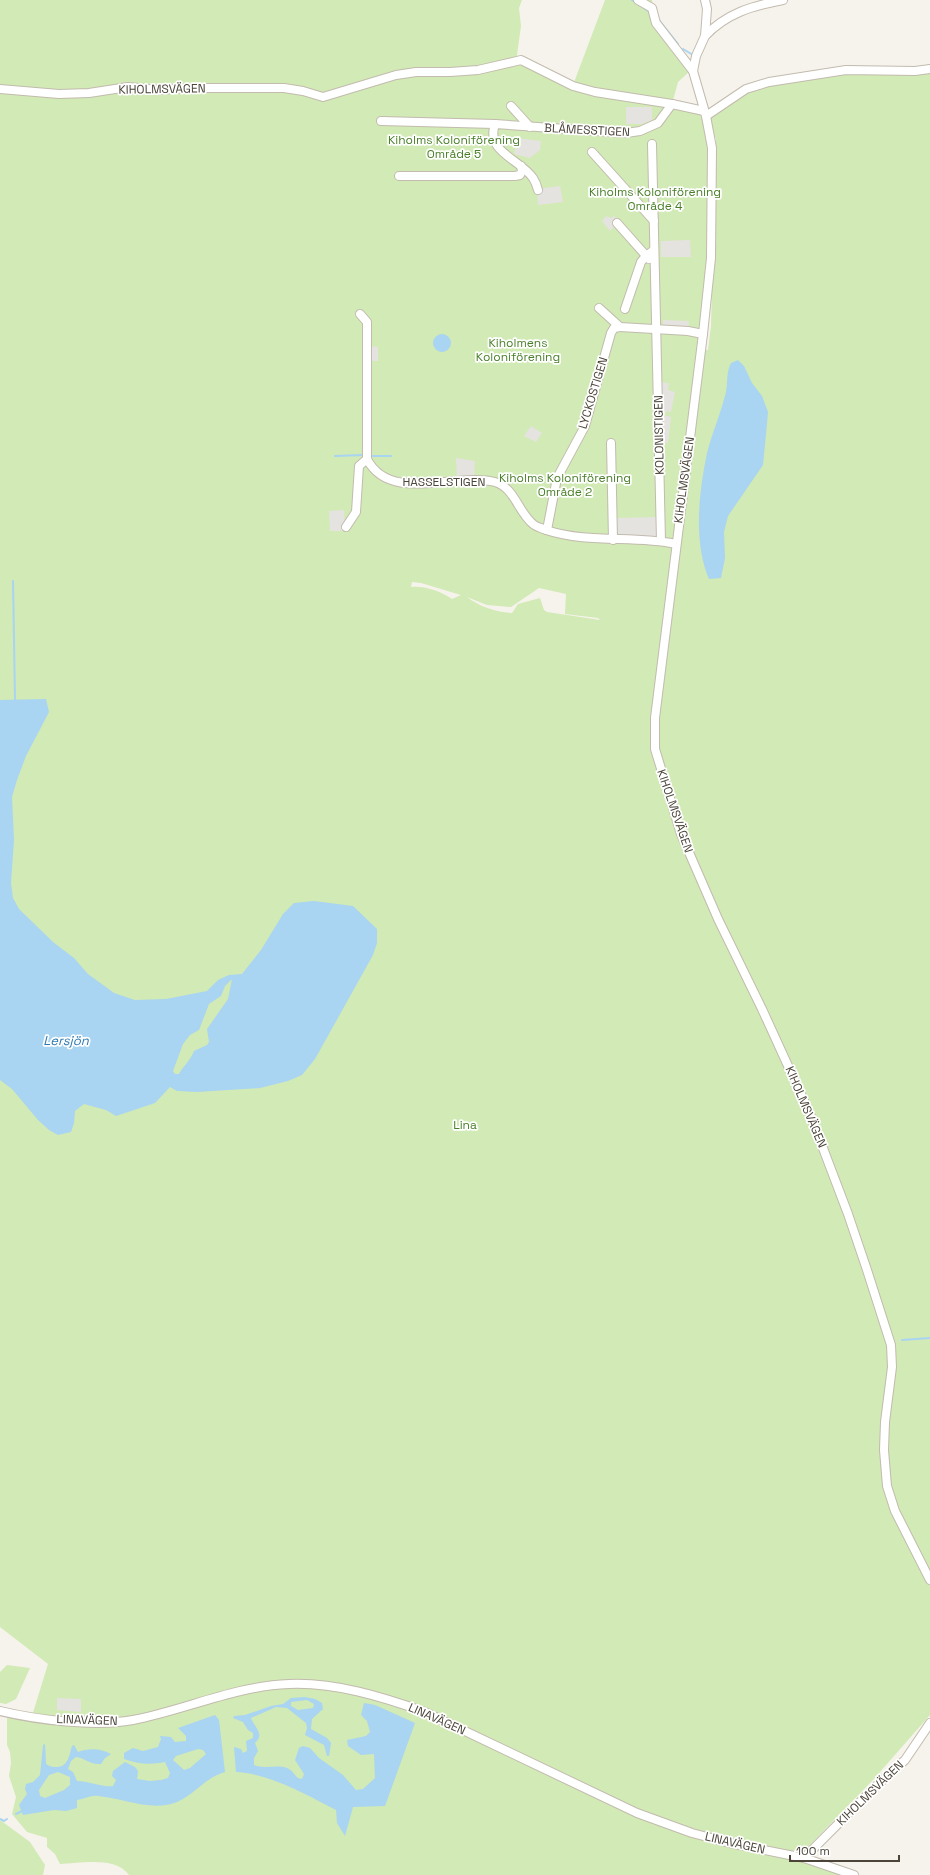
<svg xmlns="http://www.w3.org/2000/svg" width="930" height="1875" font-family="'Space Grotesk',sans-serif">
<rect width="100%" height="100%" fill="#f6f3ec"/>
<g fill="#d2eab5" fill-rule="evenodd">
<path d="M0 0H522L519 8 521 26 517 55 524 64 573 85 605 0H652L654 18 689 72 678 82 672 104 700 114 707 133 708 258 700 349 708 350 711 326 716 139 706 116 746 89 846 70 930 69V1715L872 1781 798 1857 854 1875H129C116 1856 81 1863 60 1864L55 1854 47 1847V1838L27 1832 12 1814 16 1797 9 1776 11 1763 10 1752 7 1745V1713L32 1716 48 1664 0 1627ZM412 582 421 583 461 595 452 599C440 591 425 586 411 587ZM539 588 566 594 565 614 598 618 600 620 547 612 544 610 540 598 518 604 512 613C496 612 480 607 467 597L487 605 511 607Z"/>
<polygon points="7,1665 30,1668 16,1699 6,1704 0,1703 0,1672"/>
<polygon points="0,1820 30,1842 45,1865 43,1875 0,1875"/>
</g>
<g fill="#e5e3e0">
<polygon points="626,107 652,107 652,120 642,124 626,124"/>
<polygon points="517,138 541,141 540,150 530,158 514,154"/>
<polygon points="560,186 563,202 538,205 537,189"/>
<polygon points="606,216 611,218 614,216 619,221 610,231 602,221"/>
<polygon points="690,240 691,257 661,257 661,241"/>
<polygon points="663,320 689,321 688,331 663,329"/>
<polygon points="368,346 378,347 378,361 367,361"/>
<polygon points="658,382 669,383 668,390 675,392 671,412 667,411 664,415 671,417 668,443 659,443"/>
<polygon points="531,426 542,433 536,442 524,436"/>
<polygon points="456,458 475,461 474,481 457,482"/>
<polygon points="344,510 345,531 330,531 329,511"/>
<polygon points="656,517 656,536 618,538 617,518"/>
<polygon points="57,1698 81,1699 81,1712 57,1710"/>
</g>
<g fill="#a9d4f2" fill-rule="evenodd">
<circle cx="442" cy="343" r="9"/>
<path d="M738 360 744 366 752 383 762 396 768 412 766 434 763 465 728 516 724 532 725 558 721 578 709 579C693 542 699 492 707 453 712 433 721 413 726 392 728 382 726 373 731 363Z"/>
<path d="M46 699 49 712 26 756 17 780 12 797 14 840 11 883 13 898 19 909 53 942 74 958 88 974 114 993 135 1000 166 999 207 991 218 980 229 975 242 974 261 950 283 914 294 903 314 901 353 906 377 929V943L373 955 315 1059 302 1075 288 1081 260 1088 197 1092 177 1091 170 1087 155 1103 116 1116 106 1110 84 1104 75 1111 74 1123 71 1132 58 1135 49 1130 38 1120 12 1089 0 1080V700ZM232 979 228 999 207 1029 209 1042 207 1045 194 1051C190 1061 184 1065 179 1074H175L173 1071 183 1044 190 1035 199 1030 209 1004 221 996 225 986Z"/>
<path d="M305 1697 315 1699 322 1703 323 1709 312 1719 311 1729 327 1738 331 1743 329 1756H327L324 1745 305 1735 307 1728 306 1723 287 1708 276 1707 251 1718C255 1728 265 1734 255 1743L258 1751 254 1758V1765C265 1770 279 1763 289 1769 293 1771 295 1776 298 1778L302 1779 304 1774 295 1760 299 1748 303 1746 310 1748 319 1758 343 1775 356 1790 363 1789 375 1778 374 1754 361 1755 348 1746 347 1740 366 1736 370 1732 367 1721 361 1715 364 1703 375 1705 415 1723 385 1806 353 1807 345 1836 337 1823 336 1810C307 1795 268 1773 236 1772L234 1747 241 1749 243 1753 247 1751 246 1741 253 1738V1733L248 1730 243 1722 233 1718 234 1716 245 1715 271 1706 283 1704 291 1698ZM307 1700 314 1704 313 1708 298 1710 291 1706V1702Z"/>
<path d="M215 1715 219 1720 225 1772C203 1778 193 1798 171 1804 147 1810 122 1798 98 1796 92 1795 84 1799 77 1800V1808L66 1811 54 1810 23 1815 19 1805 27 1794 25 1789 26 1784 33 1782 40 1775 43 1745 45 1744 46 1764C49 1766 51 1767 55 1767 68 1768 69 1756 72 1746L74 1745 78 1752C88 1748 101 1748 111 1754L105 1758 101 1764C89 1765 86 1758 76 1757L71 1761 68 1769 73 1772 77 1781C88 1781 106 1788 113 1786L116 1780 112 1776 113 1771 125 1762 135 1767 138 1771 137 1779 150 1781 161 1780 168 1778 170 1773 165 1762C151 1765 137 1764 124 1759V1753L133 1748 143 1751 158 1747 161 1739 160 1736 171 1737 175 1742 186 1741V1736L178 1728ZM198 1749 203 1750 206 1754 190 1768 184 1770 173 1760 176 1756ZM58 1772 70 1777V1785L64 1790 45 1798 40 1796 39 1790 49 1775Z"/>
</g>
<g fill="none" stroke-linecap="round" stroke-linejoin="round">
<g stroke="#a9d4f2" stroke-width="2">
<polyline points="632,0 651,13"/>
<polyline points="659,20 678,44"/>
<polyline points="683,49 693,55"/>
<polyline points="335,456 363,455"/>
<polyline points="370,456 391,456"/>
<polyline points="13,581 15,700"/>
<polyline points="902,1340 930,1338"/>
<polyline points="16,1814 22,1811"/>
<polyline points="0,1819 4,1821 7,1819"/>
</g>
<g stroke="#c2bbae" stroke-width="10">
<g id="minor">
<polyline points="638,0 652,8 656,23 693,71"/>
<polyline points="705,0 707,9 705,36 696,56 693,71 706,116 712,148 711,258 703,334 655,718 655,749 681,834 718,919 762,1009 810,1114 848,1214 867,1270 891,1345 892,1367 885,1422 884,1450 887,1486 895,1511 930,1580"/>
<path d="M705 36C727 13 752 6 783 0"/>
<polyline points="0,89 59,94 89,93 128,87 159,90 187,88 284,88 303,91 323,97 396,75 416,72 450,72 478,70 521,60 573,86 595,92 672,104"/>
<polyline points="511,106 530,127"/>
<polyline points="706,116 746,89 769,82 846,70 915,71 930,69"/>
<polyline points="381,121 495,124"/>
<polyline points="652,144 661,541"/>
<polyline points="592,152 654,221"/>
<polyline points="399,176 515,176 520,175 522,171 521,166"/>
<path d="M538 190C537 186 535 181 533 178 520 159 485 152 495 124L626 133 640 131 658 123 672 104 704 111"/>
<polyline points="617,223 649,259"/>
<polyline points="599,308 620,327 688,331 703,334"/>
<polyline points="625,309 641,262 646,256 654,250"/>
<path d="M360 314 367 322V459C390 504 457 472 495 482 515 488 518 512 533 524 536 527 542 528 546 530 589 544 634 535 676 544"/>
<polyline points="611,443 613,540"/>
<polyline points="346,527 356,512 359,466 367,459"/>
<polyline points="547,530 557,478 585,426 611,333 614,328 620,327"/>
<path d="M0 1711C38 1720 94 1727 133 1720 185 1710 235 1686 289 1684 335 1682 383 1697 425 1712L637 1813 692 1833 730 1843 804 1858 854 1875"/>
<polyline points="804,1858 873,1789 905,1760 930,1723"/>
</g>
</g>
<use href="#minor" stroke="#fff" stroke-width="8"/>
</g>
<g text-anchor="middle" stroke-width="3.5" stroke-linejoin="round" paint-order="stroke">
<g font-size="12" fill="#4b4439" stroke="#fff">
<text transform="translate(162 89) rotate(-1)" y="4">KIHOLMSVÄGEN</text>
<text transform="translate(587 130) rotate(3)" y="4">BLÅMESSTIGEN</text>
<text transform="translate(593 393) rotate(-73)" y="4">LYCKOSTIGEN</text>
<text transform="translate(659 435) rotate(-91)" y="4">KOLONISTIGEN</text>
<text transform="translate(684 480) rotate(-82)" y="4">KIHOLMSVÄGEN</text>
<text x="444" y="486">HASSELSTIGEN</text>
<text transform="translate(675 811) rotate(71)" y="4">KIHOLMSVÄGEN</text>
<text transform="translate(806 1107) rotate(67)" y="4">KIHOLMSVÄGEN</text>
<text transform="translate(437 1719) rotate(24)" y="4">LINAVÄGEN</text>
<text transform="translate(87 1720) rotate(2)" y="4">LINAVÄGEN</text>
<text transform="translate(870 1793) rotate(-44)" y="4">KIHOLMSVÄGEN</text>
<text transform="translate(735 1843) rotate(13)" y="4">LINAVÄGEN</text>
</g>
<g font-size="12" fill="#4a7f2a" stroke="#fff">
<text x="454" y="144">Kiholms Koloniförening<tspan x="454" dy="14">Område 5</tspan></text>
<text x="655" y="196">Kiholms Koloniförening<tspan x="655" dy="14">Område 4</tspan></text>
<text x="518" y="347">Kiholmens<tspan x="518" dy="14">Koloniförening</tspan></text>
<text x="565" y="482">Kiholms Koloniförening<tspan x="565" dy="14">Område 2</tspan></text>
<text x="465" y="1129">Lina</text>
</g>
<g font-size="13" font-style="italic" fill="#2e7ab2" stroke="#fff">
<text x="66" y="1045">Lersjön</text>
</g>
</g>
<path d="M790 1855v6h109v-6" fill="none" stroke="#4b4439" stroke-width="2"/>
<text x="796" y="1855" font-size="12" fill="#4b4439" stroke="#ffffff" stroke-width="3" paint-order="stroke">100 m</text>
</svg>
